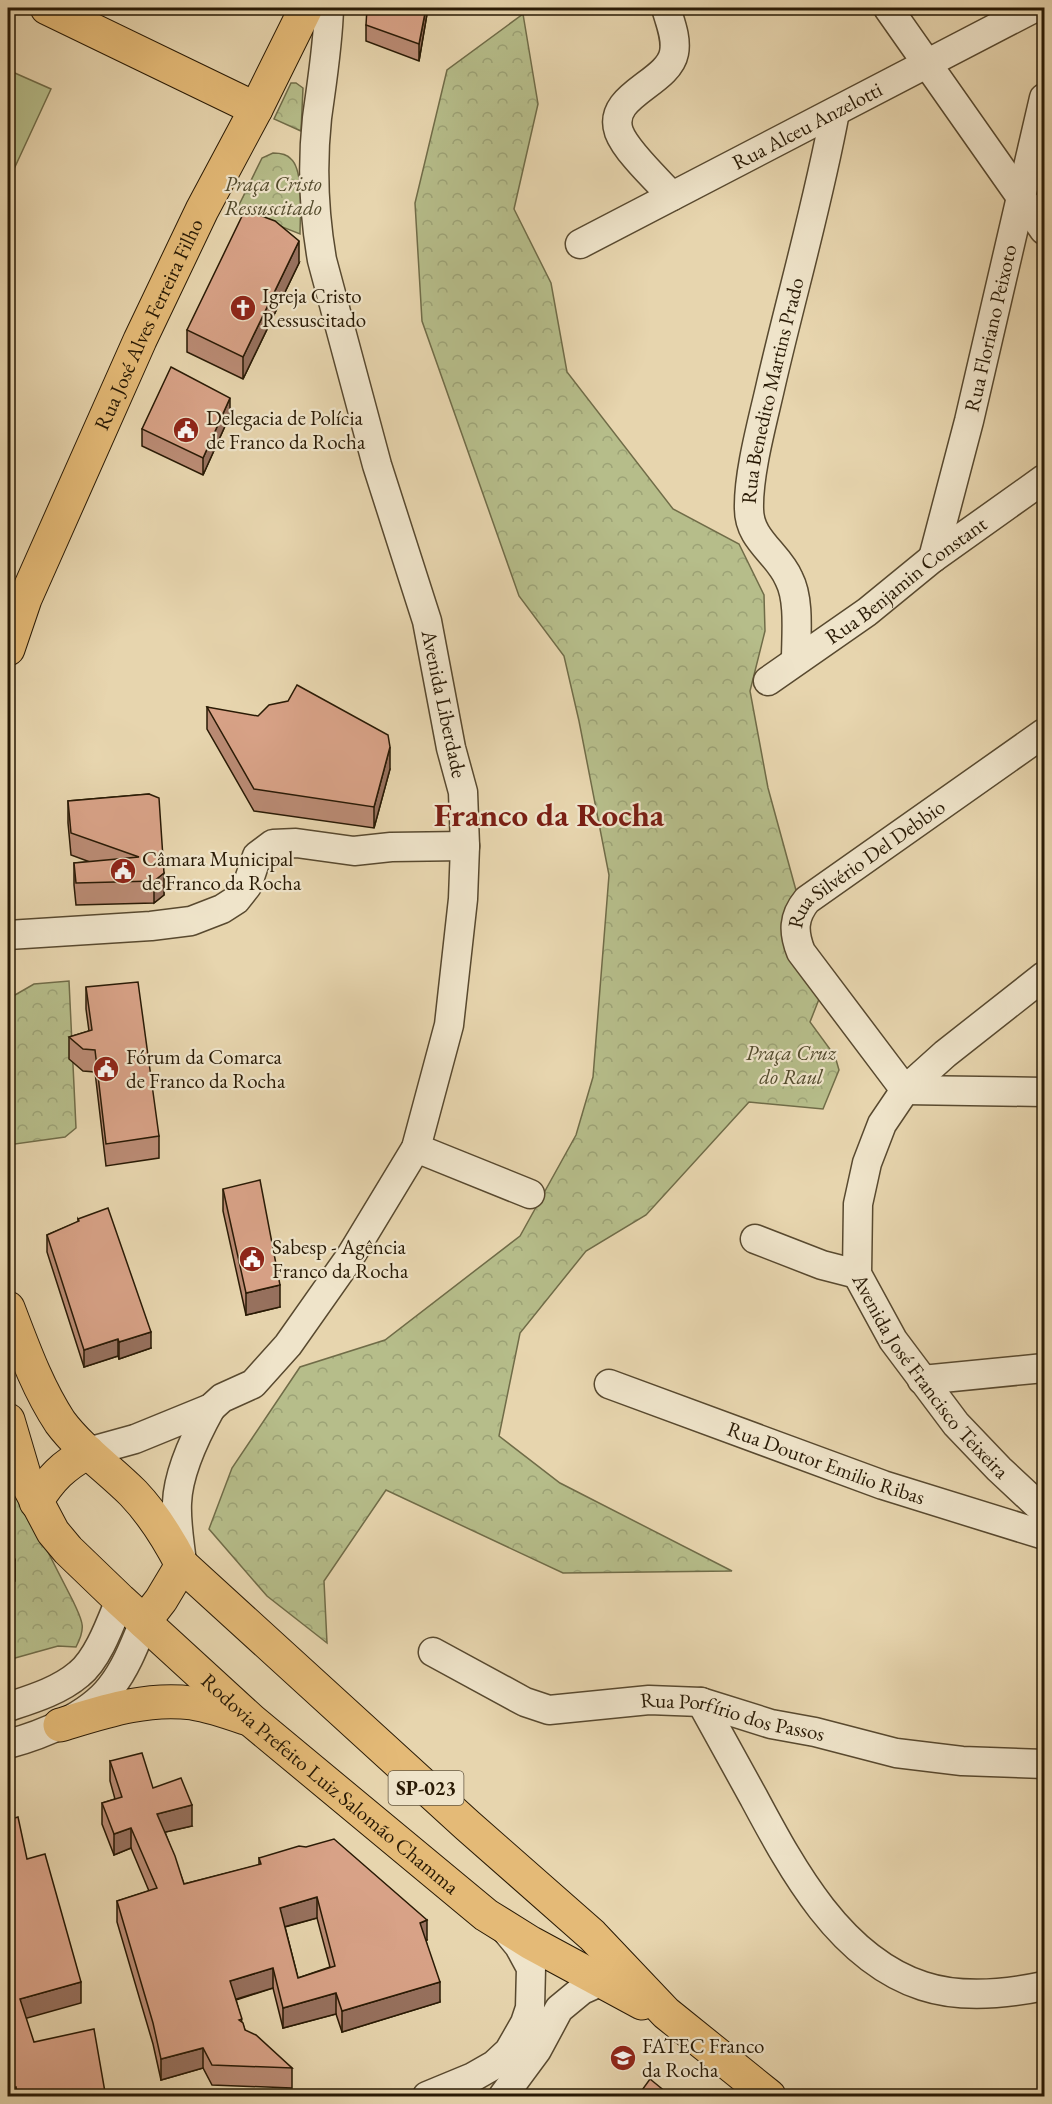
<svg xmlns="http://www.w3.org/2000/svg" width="1052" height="2104" font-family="'EB Garamond',serif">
<defs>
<pattern id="forest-crowns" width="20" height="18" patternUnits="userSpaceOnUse" patternTransform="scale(1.5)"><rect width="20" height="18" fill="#b6bd8a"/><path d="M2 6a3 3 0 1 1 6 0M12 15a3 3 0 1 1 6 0" fill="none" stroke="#9ca276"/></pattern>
</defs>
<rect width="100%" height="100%" fill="#e7d5ae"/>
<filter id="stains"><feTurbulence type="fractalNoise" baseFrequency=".00333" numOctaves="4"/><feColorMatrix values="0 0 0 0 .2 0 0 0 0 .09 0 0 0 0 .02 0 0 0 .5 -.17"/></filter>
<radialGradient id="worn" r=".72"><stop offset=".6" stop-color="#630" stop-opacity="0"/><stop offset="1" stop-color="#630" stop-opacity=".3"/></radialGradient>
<g fill="url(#forest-crowns)" stroke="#706c48" stroke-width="1.5">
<polygon points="523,14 538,104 514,209 551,283 567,372 673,509 739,544 764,595 765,631 750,691 768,788 823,989 810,1022 835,1056 839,1070 823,1109 749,1102 646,1215 586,1251 520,1333 499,1436 560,1483 732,1571 563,1573 386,1490 324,1581 327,1643 267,1596 209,1529 232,1468 300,1367 385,1340 520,1236 576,1135 593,1077 609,875 579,721 564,656 519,596 422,321 415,203 447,70"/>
<polygon points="291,83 296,83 303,88 301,131 274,119"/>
<path d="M273 153C280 153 287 154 291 159 304 170 300 217 300 234L237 209 262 158Z"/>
<polygon points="69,981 76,1128 65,1137 8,1145 8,999 34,984"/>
<path d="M8 1474 73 1601C82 1621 87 1626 76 1647L58 1646 8 1660Z"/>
</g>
<polygon fill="#b6bd8a" stroke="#706c48" stroke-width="1.5" points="8,70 51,89 8,182"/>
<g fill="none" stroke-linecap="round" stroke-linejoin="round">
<g stroke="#58492f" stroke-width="31">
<g id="minor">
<path d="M666 8C670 22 677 38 674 53 668 84 606 95 619 132 626 151 657 180 672 196"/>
<polyline points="888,8 1044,230"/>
<path id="s1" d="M580 244 1034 8"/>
<path id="s2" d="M933 558 969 421 1044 98"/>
<path id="s3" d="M796 660C796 636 800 600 789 579 778 553 749 540 749 509 748 473 763 420 771 384 792 293 818 204 835 112"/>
<path id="s4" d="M768 681 867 612 933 558 1044 479"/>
<polyline points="8,935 151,926 191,921 222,909 236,900 247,886 257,856 273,844 296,843 354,851 391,847 465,846"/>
<path id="s5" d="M1044 976 945 1054 905 1090 882 1124 867 1163 858 1204 857 1274 893 1340 956 1424 999 1469 1044 1511"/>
<path id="s6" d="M905 1090 801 952C793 932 793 917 807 900L1044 733"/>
<polyline points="905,1090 1044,1092"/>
<polyline points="416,1148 530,1194"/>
<polyline points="755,1239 822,1265 857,1274"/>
<polyline points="922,1380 1044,1368"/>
<path id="s7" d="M609 1384 883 1485 1044 1535"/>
<path d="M88 1452 135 1439 211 1408 222 1398 253 1384 288 1345 350 1257 416 1148 449 1025 463 899 465 846 463 792 451 748 427 621 377 465 322 260C314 214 312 165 317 118 322 81 328 45 329 8"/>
<path d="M182 1563C180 1544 176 1523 177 1503 178 1472 196 1435 211 1408"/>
<path id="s8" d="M433 1652 525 1702 549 1710 649 1700 701 1702 771 1724 815 1732 896 1753 962 1761 1044 1764"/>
<path d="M701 1702C719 1734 736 1766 754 1798 792 1869 840 1959 923 1986 962 1999 1006 1994 1044 1986"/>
<path d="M8 1707C32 1699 59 1691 79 1674 98 1659 111 1622 120 1600"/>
<path d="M8 1744C42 1735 89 1716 111 1687 126 1668 135 1644 144 1622"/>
<polyline points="427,2096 473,2077 494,2065 509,2051 525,2023 530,2008 531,1968 519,1946 505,1929"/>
<polyline points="503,2096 537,2050 559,2009 582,1990 602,1981"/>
</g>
</g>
<g stroke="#291a05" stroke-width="35">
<g id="major">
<polyline points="47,8 256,109"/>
<path id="s9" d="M8 649 25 599 140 340 202 210 256 109 306 8"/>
<path d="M8 1308C23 1347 37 1387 60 1422 80 1449 109 1469 133 1493 154 1515 168 1538 182 1565L467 1825 592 1935 666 2013 769 2096"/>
<path id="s10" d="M8 1420 26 1481 53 1532 68 1550 120 1600 251 1720 486 1915 531 1943 642 2003"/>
<path d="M36 1502C51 1478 63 1466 88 1452"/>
<polyline points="144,1622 161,1600 182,1565"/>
<path d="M60 1725C103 1712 146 1697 192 1703 210 1706 228 1712 245 1718"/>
</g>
</g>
<use href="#minor" stroke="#efe4ca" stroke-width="28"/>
<use href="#major" stroke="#e4ba77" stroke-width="33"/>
</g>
<g fill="#ba8b74" stroke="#291a05" stroke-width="1.5" fill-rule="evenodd">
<polygon points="91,8 107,8 103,13"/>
<polygon points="428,8 419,61 366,41 366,25"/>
<polygon points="299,263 243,379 187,352 187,330"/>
<polygon points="230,415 203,475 142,446 142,429"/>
<polygon points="207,707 390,769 374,828 254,811 207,729"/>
<polygon points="149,794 164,895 154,903 76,905 74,885 74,863 90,862 71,855 68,823 68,801"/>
<polygon points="86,987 159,1136 159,1158 106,1166 95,1072 83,1071 69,1059 69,1037 89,1031 86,1009"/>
<polygon points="223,1189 280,1307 246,1315 223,1211"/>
<polygon points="78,1219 151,1348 119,1359 118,1356 84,1367 47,1252 47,1235 78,1222"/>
<polygon points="8,1540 15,1560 15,1581 8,1582"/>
<path d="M110 1761 153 1788 192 1826 165 1832 184 1884 259 1865V1858L427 1940 426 1941 440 2002 342 2032 336 2014 283 2028 273 1988 236 2000 242 2022 245 2030 292 2068V2088L212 2085 203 2068 161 2080 153 2044 117 1922V1901L149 1891 131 1848 114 1855 102 1824V1803L115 1799 110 1781ZM317 1918 330 1967 298 1978 285 1927Z"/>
</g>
<g fill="#97715e" stroke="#291a05" stroke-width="1.5">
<polygon points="426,8 428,8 419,61 419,44"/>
<polygon points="299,241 299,263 243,379 243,357"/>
<polygon points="230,398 230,415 203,475 203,458"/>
<polygon points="390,747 390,769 374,828 374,807"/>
<polygon points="164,873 164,895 154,903 154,881"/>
<polygon points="280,1285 280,1307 246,1315 246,1293"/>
<polygon points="151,1332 151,1348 119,1359 119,1342"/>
<polygon points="118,1339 118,1356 84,1367 84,1350"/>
<polygon points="192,1805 192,1826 157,1834 157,1814"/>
<polygon points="131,1828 131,1848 114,1855 114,1834"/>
<polygon points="317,1897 317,1918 280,1928 280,1908"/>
<polygon points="427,1920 427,1940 420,1943 420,1923"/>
<polygon points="273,1968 273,1988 230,2001 230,1981"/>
<polygon points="81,1982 81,2003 20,2020 20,1999"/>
<polygon points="440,1982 440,2002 342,2032 342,2011"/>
<polygon points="336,1993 336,2014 283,2028 283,2008"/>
<polygon points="203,2048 203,2068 161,2080 161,2059"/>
<polygon points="16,2087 16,2097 8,2097 8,2090"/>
<polygon points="105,2092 105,2097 89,2097"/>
</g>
<g fill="#d8a287" stroke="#291a05" stroke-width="1.5" fill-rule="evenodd">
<polygon points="367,8 426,8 419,44 366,25"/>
<polygon points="245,210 275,221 299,241 243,357 187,330"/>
<polygon points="171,367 230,398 203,458 142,429"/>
<polygon points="297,685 388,735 390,747 374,807 254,789 207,707 258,716 269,705 288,701"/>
<polygon points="149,794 159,798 164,873 154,881 76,883 74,863 139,857 71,833 68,801"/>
<polygon points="138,982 159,1136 106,1144 95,1050 83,1049 69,1037 92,1030 86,987"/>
<polygon points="260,1180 280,1285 246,1293 223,1189"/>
<polygon points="108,1208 151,1332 119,1342 118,1339 84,1350 47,1235 79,1221 78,1219"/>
<polygon points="8,1540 15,1560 8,1562"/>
<path d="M142 1753 153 1788 181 1778 192 1805 157 1814 175 1856 184 1884 261 1864 259 1858 299 1846 306 1847 334 1839 427 1920 420 1923 440 1982 342 2011 336 1993 283 2008 273 1968 230 1981 242 2019 239 2020 243 2023 245 2030 256 2035 292 2068 212 2065 203 2048 161 2059 153 2023 117 1901 157 1888 131 1828 114 1834 102 1803 122 1797 110 1761ZM317 1897 335 1966 298 1978 280 1908Z"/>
<polygon points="18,1817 27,1859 45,1854 81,1982 20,1999 34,2042 94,2029 105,2092 89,2097 18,2097 16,2087 8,2090 8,1820"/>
<polygon points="650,2079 672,2097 637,2097"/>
</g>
<defs>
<g id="church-disc" transform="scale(1.35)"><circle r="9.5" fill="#8f2418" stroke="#efe4ca"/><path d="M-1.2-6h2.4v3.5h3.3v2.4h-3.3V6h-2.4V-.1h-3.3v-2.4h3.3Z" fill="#fff"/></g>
<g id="civic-disc" transform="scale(1.35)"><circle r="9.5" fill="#8f2418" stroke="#efe4ca"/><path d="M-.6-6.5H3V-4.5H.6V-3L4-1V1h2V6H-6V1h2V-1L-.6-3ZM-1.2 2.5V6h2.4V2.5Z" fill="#fff"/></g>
<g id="university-disc" transform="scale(1.35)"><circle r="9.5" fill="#8f2418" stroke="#efe4ca"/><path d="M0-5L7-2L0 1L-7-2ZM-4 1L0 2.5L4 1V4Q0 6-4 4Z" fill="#fff"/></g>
</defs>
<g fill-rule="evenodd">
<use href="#church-disc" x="243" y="308"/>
<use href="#civic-disc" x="186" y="430"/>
<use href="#civic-disc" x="123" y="871"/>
<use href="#civic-disc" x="106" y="1069"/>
<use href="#civic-disc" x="252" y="1259"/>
<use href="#university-disc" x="623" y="2058"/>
</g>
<g text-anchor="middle" stroke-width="4.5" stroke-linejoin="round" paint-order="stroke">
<rect fill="#efe4ca" stroke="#645740" stroke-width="1.5" x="388.5" y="1771" width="75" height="34" rx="4.5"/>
<g font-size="20" font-weight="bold" fill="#291a05">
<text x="426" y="1795">SP-023</text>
</g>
<g font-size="21" fill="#291a05" stroke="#efe4ca">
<text dy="7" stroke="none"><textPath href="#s1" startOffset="256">Rua Alceu Anzelotti</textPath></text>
<text dy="7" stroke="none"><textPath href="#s9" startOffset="354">Rua José Alves Ferreira Filho</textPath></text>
<text dy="7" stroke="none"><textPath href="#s2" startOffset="237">Rua Floriano Peixoto</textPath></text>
<text dy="7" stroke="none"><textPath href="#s3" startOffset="285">Rua Benedito Martins Prado</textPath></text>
<text dy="7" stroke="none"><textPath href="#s4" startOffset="171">Rua Benjamin Constant</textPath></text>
<text transform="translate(444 704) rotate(78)" y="7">Avenida Liberdade</text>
<text dy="7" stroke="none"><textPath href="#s6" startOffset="296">Rua Silvério Del Debbio</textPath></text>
<text dy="7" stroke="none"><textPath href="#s5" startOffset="501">Avenida José Francisco Teixeira</textPath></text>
<text dy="7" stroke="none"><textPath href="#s7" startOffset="231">Rua Doutor Emilio Ribas</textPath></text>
<text dy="7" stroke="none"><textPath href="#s8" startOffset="316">Rua Porfírio dos Passos</textPath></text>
<text dy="7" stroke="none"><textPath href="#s10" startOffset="496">Rodovia Prefeito Luiz Salomão Chamma</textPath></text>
</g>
<g font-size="21" font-style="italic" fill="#534b2d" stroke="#efe4ca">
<text x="273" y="191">Praça Cristo<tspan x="273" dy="24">Ressuscitado</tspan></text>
<text x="791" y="1060">Praça Cruz<tspan x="791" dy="24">do Raul</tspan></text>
</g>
<g font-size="21" fill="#291a05" stroke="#efe4ca" text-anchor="start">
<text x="262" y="303">Igreja Cristo<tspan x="262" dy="24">Ressuscitado</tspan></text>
<text x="206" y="425">Delegacia de Polícia<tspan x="206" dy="24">de Franco da Rocha</tspan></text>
<text x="142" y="866">Câmara Municipal<tspan x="142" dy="24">de Franco da Rocha</tspan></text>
<text x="126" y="1064">Fórum da Comarca<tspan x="126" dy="24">de Franco da Rocha</tspan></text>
<text x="272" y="1254">Sabesp - Agência<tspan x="272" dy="24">Franco da Rocha</tspan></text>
<text x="642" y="2053">FATEC Franco<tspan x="642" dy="24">da Rocha</tspan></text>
</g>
<g font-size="33" font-weight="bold" fill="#7a1f14" stroke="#efe4ca">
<text x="549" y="826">Franco da Rocha</text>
</g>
</g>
<rect width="1052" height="2104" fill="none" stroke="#e7d5ae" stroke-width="30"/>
<rect x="9" y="9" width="1034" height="2086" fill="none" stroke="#291a05" stroke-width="3"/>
<rect x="15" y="15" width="1022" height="2074" fill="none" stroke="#291a05" stroke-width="1.5"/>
<rect width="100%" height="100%" filter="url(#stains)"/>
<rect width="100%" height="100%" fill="url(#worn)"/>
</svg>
